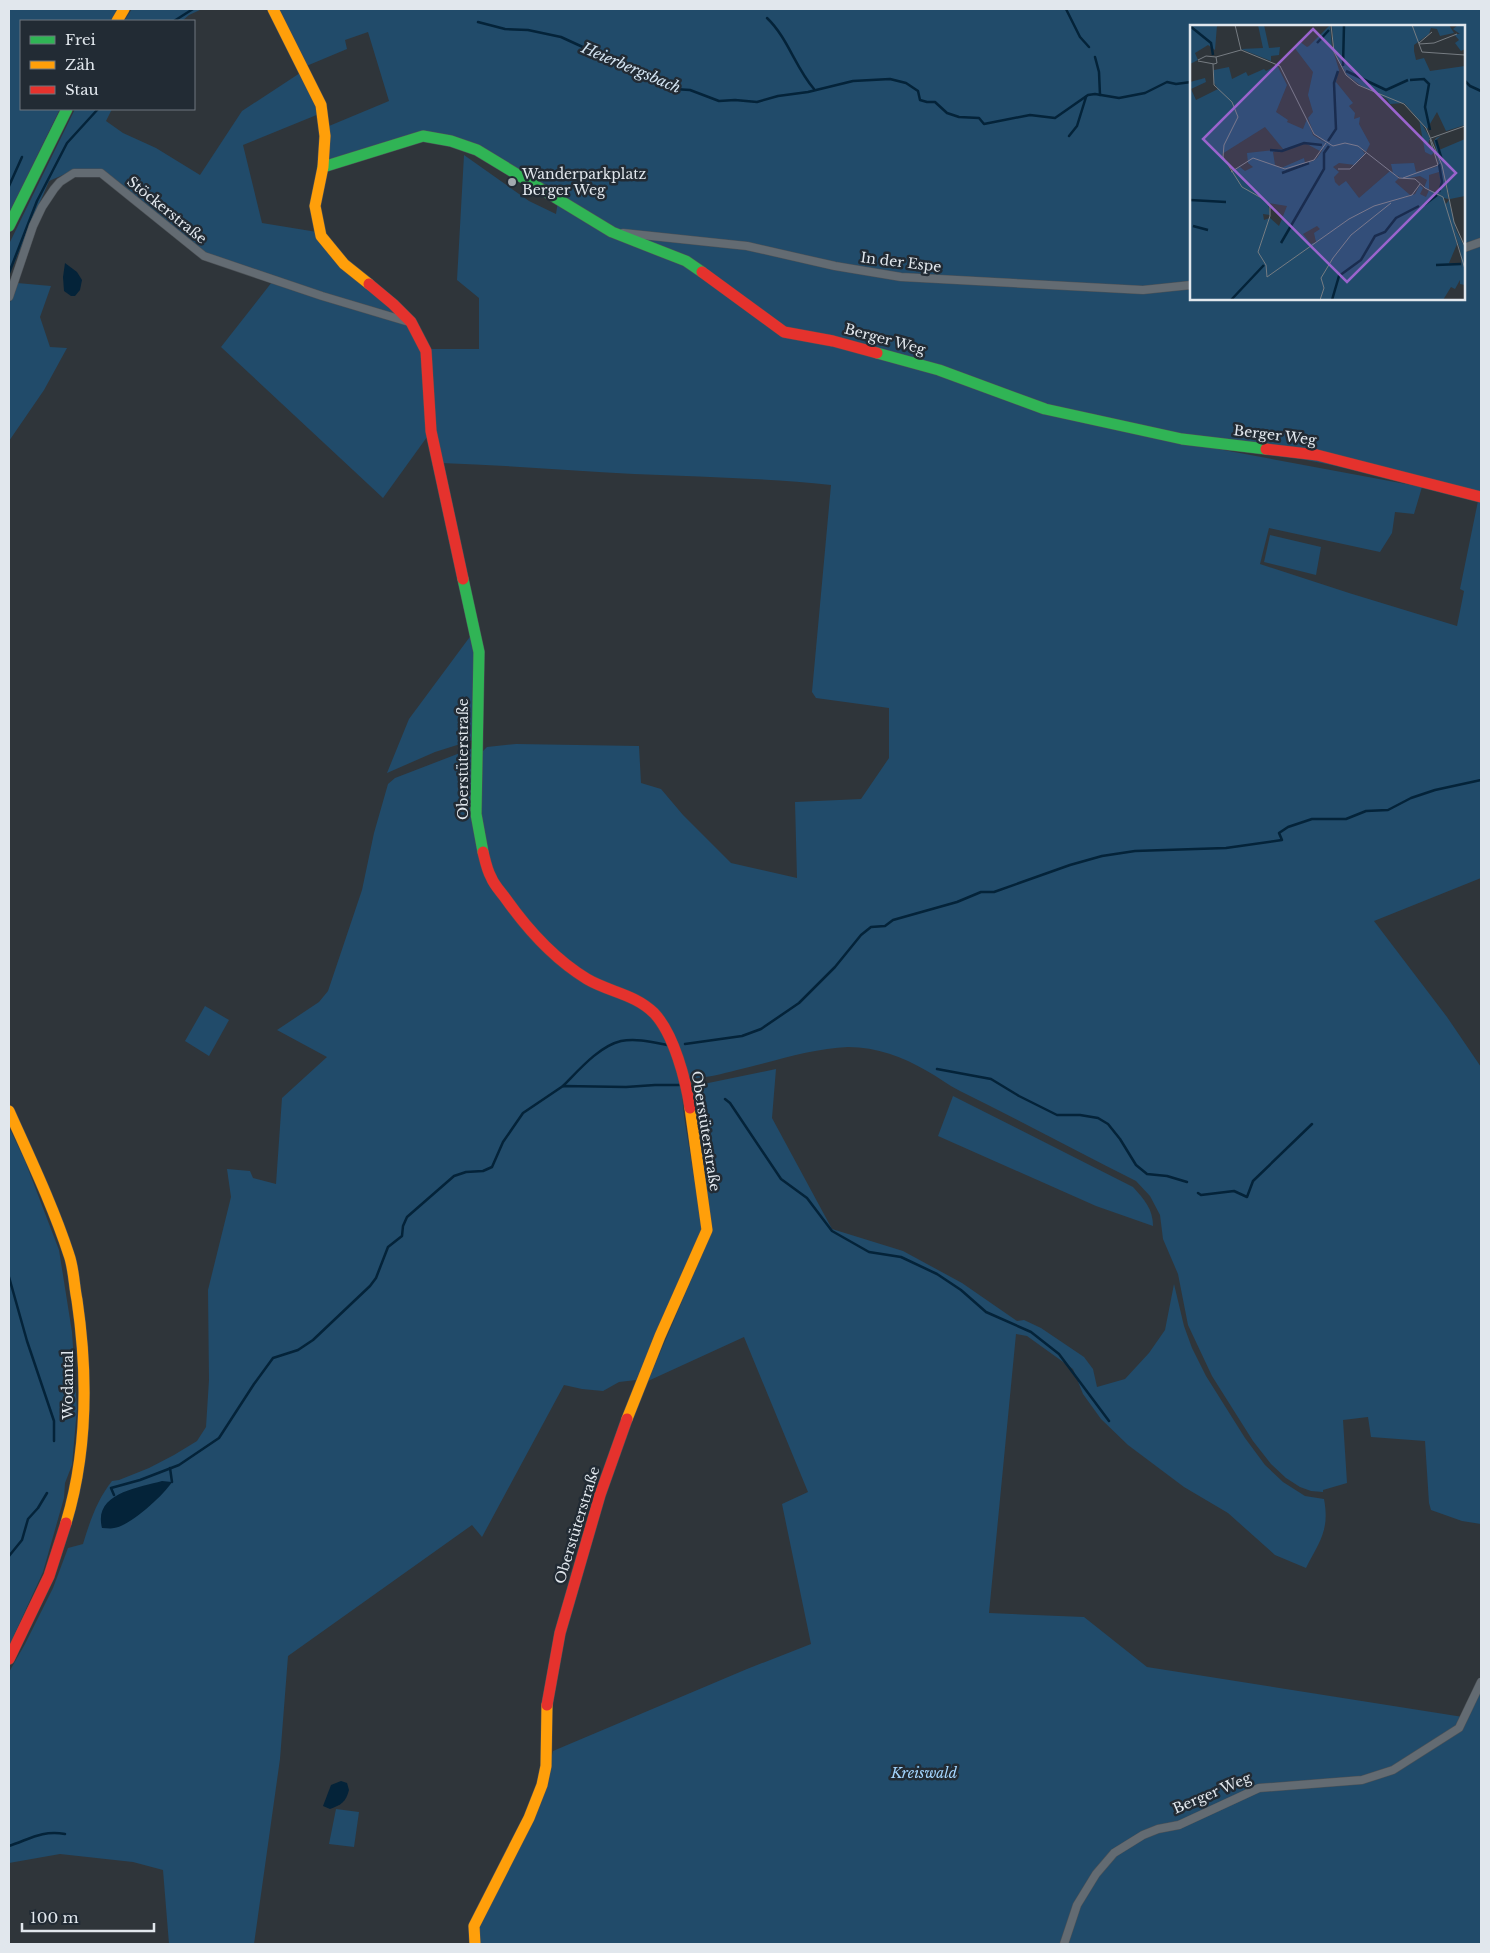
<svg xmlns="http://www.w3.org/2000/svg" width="1490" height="1953" font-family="'Libre Baskerville',serif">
<rect width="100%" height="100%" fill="#2f353a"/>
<g fill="#214b6a" fill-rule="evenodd">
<polygon points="9,9 119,9 111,21 21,21 21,109 60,109 9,213"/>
<polygon points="132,9 202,9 189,15 182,21 124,21"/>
<path d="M276 9H1481V498L1425 483 1126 425 1148 436 1422 487 1414 514 1395 512 1392 533 1380 552 1269 528 1260 564 1349 593 1457 626 1464 591 1460 589 1478 501 1481 502V878L1374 921 1447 1017 1481 1067V1524L1462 1521 1431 1510 1429 1503 1425 1441 1371 1437 1368 1417 1343 1420 1347 1483 1323 1490V1492L1311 1491 1300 1487 1286 1478 1271 1464 1253 1441 1212 1376 1188 1325 1178 1274 1163 1239 1160 1215 1150 1196 1136 1181C1077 1151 1019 1120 960 1091 948 1085 938 1077 927 1071 903 1057 877 1047 848 1047 813 1048 772 1062 737 1070 721 1074 704 1079 688 1078L661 1018 561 958 510 901 491 868 480 822 482 752 487 747 516 744 639 746 641 783 661 789 683 815 731 863 797 878 795 802 861 799 889 758V708L816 698 812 692 831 485C766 478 700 477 634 474 570 471 505 465 441 463L435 433 433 373 429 349H479V298L457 280 464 155 529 201 556 214 558 201 477 148 423 133 326 164 329 126 389 101 368 32 345 40 347 49 304 67ZM1191 26H1464V299H1191Z"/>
<polygon points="300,73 319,114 243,145 262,223 317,232 403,318 322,294 205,254 102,172 72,171 49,181 9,275 9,244 75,109 112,109 106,121 123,133 156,148 200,175 242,111"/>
<polygon points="272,282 408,324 422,351 427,437 383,498 221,347"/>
<polygon points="17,283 51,286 40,317 50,347 67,348 44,390 9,441 9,305"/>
<polygon points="1270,535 1321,547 1316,575 1264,562"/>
<polygon points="472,634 476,653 473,740 435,752 387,773 409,719"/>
<path d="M473 748 479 855 558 964 633 1002 652 1015 664 1034 681 1084 684 1116 702 1228 636 1380 619 1382 603 1391 582 1389 564 1385 482 1537 472 1525 288 1656 280 1759 254 1944H169L163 1870 133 1862 60 1854 9 1863V1672L25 1644 53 1588 68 1548 83 1544C90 1521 97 1500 112 1481L119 1480 149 1468 174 1455 197 1441 206 1427 209 1380 208 1290 231 1197 227 1169 250 1171 253 1178 276 1184 282 1098 327 1057 277 1030 319 1002 328 991 362 890 374 833 388 784 395 778Z"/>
<polygon points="205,1006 229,1020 209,1056 185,1041"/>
<path d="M776 1069 772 1118 832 1229 903 1251 962 1283 1017 1321 1024 1320 1041 1328 1084 1357 1093 1369 1097 1387 1125 1379 1149 1353 1165 1330 1174 1284 1184 1326 1192 1348 1206 1376 1245 1438 1265 1465 1283 1482 1305 1496 1324 1499C1330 1531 1319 1542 1306 1568L1275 1555 1228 1513 1184 1487 1128 1445 1101 1419 1083 1394 1073 1369 1027 1336 1016 1334 989 1613 1084 1617 1147 1667 1463 1717 1481 1684V1944H479L477 1927 546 1784 553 1751 747 1669 811 1644 782 1504 808 1492 744 1337 648 1381 712 1231 689 1087Z"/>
<path d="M953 1096 1133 1187C1144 1199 1153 1209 1153 1226L1096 1206 938 1136Z"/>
<polygon points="9,1127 25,1161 59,1250 72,1332 77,1409 72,1465 65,1483 64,1498 43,1572 9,1646"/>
<polygon points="336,1809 359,1812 354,1847 329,1844"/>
</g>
<g fill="#042339">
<polygon points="65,263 77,272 82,280 80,290 75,296 71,296 64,291 63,277"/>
<path d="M162 1481 172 1482C163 1496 130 1526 114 1528 111 1529 106 1528 102 1528 93 1493 138 1488 162 1481Z"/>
<path d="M341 1781 347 1783 349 1790C346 1802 341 1805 330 1809L323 1806 331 1785Z"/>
</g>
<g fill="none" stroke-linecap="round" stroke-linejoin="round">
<g stroke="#042339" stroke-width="2.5">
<polyline points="1066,9 1080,37 1089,47"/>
<path d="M767 18C788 38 795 67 814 89"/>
<polyline points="174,21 193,9"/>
<polyline points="478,22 505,29 528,30 561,37 674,89 690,90 719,101 735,100 757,102 778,96 808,92 853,81 890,79 906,83 918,91 920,100 927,102 935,102 947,113 959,117 979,118 984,124 1030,115 1055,118 1088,95 1095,94 1119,98 1145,93 1167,82 1176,84 1191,82"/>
<polyline points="1095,57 1099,72 1100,95"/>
<polyline points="1464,80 1470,86 1481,91"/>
<polyline points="1069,136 1077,126 1086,97"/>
<polyline points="9,186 22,157"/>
<polyline points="9,273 37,201 67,143 98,109"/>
<polyline points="685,1044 742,1036 761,1029 799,1003 835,967 861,935 871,927 885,926 893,920 957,902 981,892 994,892 1070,865 1102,856 1135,851 1226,848 1282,840 1279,833 1288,827 1312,819 1346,819 1366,811 1388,810 1411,798 1435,790 1481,780"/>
<polyline points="937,1069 991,1079 1019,1096 1057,1115 1080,1115 1098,1118 1108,1124 1120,1139 1136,1165 1147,1174 1167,1176 1187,1182"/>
<path d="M563 1086C578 1071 599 1046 621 1041 636 1038 652 1042 667 1045"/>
<polyline points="725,1099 730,1103 781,1179 807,1198 832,1231 869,1252 901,1257 937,1274 961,1290 986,1312 1031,1332 1059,1354 1109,1421"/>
<polyline points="1198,1193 1201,1195 1234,1191 1247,1197 1253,1181 1312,1124"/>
<polyline points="9,1277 27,1341 54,1421 54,1441"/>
<polyline points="170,1468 172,1482"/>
<polyline points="114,1495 111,1488 140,1480 179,1465 219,1438 254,1384 273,1358 298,1350 313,1340 370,1286 376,1278 388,1247 402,1236 403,1226 407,1217 454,1176 466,1172 483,1171 492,1167 503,1142 523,1113 563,1086 626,1087 655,1085 682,1085"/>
<polyline points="9,1556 22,1540 28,1519 38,1508 47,1493"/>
<path d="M9 1846C30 1839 42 1830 65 1834"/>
</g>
<g stroke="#4c5156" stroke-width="9">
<g id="street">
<polyline points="623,233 747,246 835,266 901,277 1143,290 1191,285"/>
<polyline points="1464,248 1481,242"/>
<polyline points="9,297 33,226 42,207 54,189 60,182 74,173 101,173 204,256 322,296 409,322"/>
<polyline points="1064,1944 1077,1905 1096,1874 1114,1853 1143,1835 1158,1829 1179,1825 1259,1788 1362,1780 1393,1770 1459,1728 1481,1682"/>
</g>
</g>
<g stroke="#4c5156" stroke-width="12">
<g id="fast">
<polyline points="323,167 423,136 451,141 477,150 612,232 686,261 702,272"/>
<polyline points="9,226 67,109"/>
<polyline points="877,353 939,370 1045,409 1182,439 1266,449"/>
<polyline points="463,579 479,652 476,814 483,852"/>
</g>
</g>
<g stroke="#4c5156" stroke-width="12">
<g id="slow">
<polyline points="273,9 321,105 325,136 323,167 315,206 321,236 344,264 369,284"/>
<polyline points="117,21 124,9"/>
<path d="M9 1111C30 1158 53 1206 69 1255 74 1269 74 1286 77 1300 88 1375 88 1450 66 1523"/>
<polyline points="627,1419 660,1336 707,1230 690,1108"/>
<polyline points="475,1944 474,1926 529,1818 542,1785 546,1766 547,1705"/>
</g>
</g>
<g stroke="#4c5156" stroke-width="12">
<g id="jam">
<polyline points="702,272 784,332 833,341 877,353"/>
<polyline points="369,284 393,304 411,322 426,351 431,431 463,579"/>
<polyline points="1266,449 1317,455 1481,497"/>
<path d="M483 852C485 860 487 870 491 877 494 885 501 892 506 899 528 930 554 959 587 979 609 992 635 994 654 1013 674 1034 686 1081 690 1108"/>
<polyline points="9,1659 49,1576 66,1523"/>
<polyline points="547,1705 560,1633 600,1495 627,1419"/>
</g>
</g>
<use href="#street" stroke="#636b72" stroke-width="8"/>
<use href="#fast" stroke="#30b455" stroke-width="11"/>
<use href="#slow" stroke="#ff9f0a" stroke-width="11"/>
<use href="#jam" stroke="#e5322d" stroke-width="11"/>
</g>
<circle fill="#a3a9ae" stroke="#222b34" stroke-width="2" cx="512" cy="182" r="5"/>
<g text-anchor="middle" stroke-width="5" stroke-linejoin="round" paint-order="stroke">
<g font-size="14" fill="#e1e7ed" stroke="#222b34" text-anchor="start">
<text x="522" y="179">Wanderparkplatz<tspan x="522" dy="16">Berger Weg</tspan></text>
</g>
<g font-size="14" fill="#e1e7ed" stroke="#222b34">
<text transform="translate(167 210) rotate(39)" y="5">Stöckerstraße</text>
<text transform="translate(901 262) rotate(7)" y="5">In der Espe</text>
<text transform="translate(885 339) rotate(15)" y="5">Berger Weg</text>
<text transform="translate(1275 435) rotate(7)" y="5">Berger Weg</text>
<text transform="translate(463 759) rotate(-90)" y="5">Oberstüterstraße</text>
<text transform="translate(706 1131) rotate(81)" y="5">Oberstüterstraße</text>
<text transform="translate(68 1385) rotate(-90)" y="5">Wodantal</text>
<text transform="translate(577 1525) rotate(-73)" y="5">Oberstüterstraße</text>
<text transform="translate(1212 1793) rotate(-23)" y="5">Berger Weg</text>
</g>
<g font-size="14" font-style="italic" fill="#a3d4fd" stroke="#222b34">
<text x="924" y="1778">Kreiswald</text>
</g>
<g font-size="15" font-style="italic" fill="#d3e4f2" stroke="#222b34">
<text transform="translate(631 68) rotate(23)" y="5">Heierbergsbach</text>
</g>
</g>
<g transform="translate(1190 25)">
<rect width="275" height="275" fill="#2f353a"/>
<path d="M0 0H27L25 25 18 20 5 28 8 35 0 39ZM68 0H74L79 23 90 22 89 30 81 31V36L51 24 73 23ZM140 0 142 22 149 45 146 57 163 78 159 81 165 88 164 94 170 92 169 99 180 119 176 127 171 123 175 129 165 140 149 138 143 142 149 147 144 152 145 157 149 161 156 156 169 173 200 146 203 148 201 139 224 138 226 147 246 142 249 138 240 114 251 140 259 174 253 173 256 179 259 175 266 205 275 223V260L270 259V255L265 264 261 262 253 275H0V57L15 53 16 57 1 64 6 75 28 64 24 58V45L39 42 42 54 56 47 58 51 74 44 76 46 87 40 97 60 86 87 98 95 97 97 113 104 117 94 123 110 137 119 124 109 118 93 123 87 118 70 123 47 104 22 109 16 117 22 119 21ZM75 102 93 124 57 128 58 138 63 142 55 146 50 142 41 147 32 129ZM115 118 130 126 133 124 127 133 123 136 108 140 115 138 114 133 91 143 85 140 83 127ZM249 147 251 160 248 168 239 165 236 172 230 169 233 163 230 160 225 169 210 174 220 170 205 157 209 153 204 149 213 154 230 151 237 155 234 163 239 164V150ZM78 178 97 181 89 201 80 193 74 195 73 189 80 190ZM127 201 130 204 124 208 126 217 121 219 113 209ZM264 206 270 224 272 243 271 239 259 238 267 219ZM142 0H259L264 8 250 11 247 4 241 3 239 9 224 20V26L226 35 234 33 240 46 275 41V100L256 106 247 87 237 104 214 78 200 79 197 74 170 60 157 50 144 27ZM268 0H275V24L271 26 265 18 269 15 264 9H270L263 4ZM229 94 240 113 238 119 244 128 241 130 235 127ZM251 111 246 115 249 125 275 114V171L260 174 244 116 246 113Z" fill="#214b6a" fill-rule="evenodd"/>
<path fill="none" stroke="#042339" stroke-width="2.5" d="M0 1 21 18 23 30M127 18 139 5M153 41 154 0M156 46 196 65 218 55M220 55 234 54 239 59 235 82 240 105M246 115 252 135M138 116 146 104 144 58 148 46M80 125 92 126 114 118 132 120M92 148 119 138M249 167 252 157 249 139M0 175 36 177M234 180 247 170M3 201 18 205M91 218 134 144V128L139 121M246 240 271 239M41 275 74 240M142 275 149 251 171 235 185 211 195 207 206 193 229 181"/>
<path fill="none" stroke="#767c82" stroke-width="1" d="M45 0 51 25 90 41 124 109 143 121 155 118 168 121 209 153 225 154 235 163 253 172 275 244M141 0 144 27 156 50 168 60 214 79 236 103 252 140 264 197 275 222M222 0 232 27 275 30M229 18 242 7M229 19 244 18 267 9M8 35 16 31 26 32 51 25M8 36 24 39 27 38 26 32M23 39 24 60 42 77 48 92 34 120 33 132 52 162 75 175 80 182V191L68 227 76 240 77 252 159 194 184 181 222 170 230 159M241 113 275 101M148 144H160L176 128M41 147 63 133 95 144 124 135 136 118M213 153 248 140 240 114M130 275 134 263 131 253 143 233 161 210 201 178"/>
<path fill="#9a64cd" fill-opacity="0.15" stroke="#9a64cd" stroke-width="2.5" d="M123 4 266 148 157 257 13 114Z"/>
<rect width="275" height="275" fill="none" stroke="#e1e7ed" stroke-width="2.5"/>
</g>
<rect width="1490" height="1953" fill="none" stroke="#e1e7ed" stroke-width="20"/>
<rect x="20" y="20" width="175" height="90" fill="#222b34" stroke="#6e767e"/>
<rect x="30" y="36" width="25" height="8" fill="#30b455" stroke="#6e767e"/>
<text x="65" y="45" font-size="15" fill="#e1e7ed">Frei</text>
<rect x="30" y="61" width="25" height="8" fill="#ff9f0a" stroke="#6e767e"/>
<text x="65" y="70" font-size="15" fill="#e1e7ed">Zäh</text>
<rect x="30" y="86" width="25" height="8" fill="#e5322d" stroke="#6e767e"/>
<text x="65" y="95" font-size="15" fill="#e1e7ed">Stau</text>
<path d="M22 1923v8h132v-8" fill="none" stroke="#e1e7ed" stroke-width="2.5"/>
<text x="30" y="1923" font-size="15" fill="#e1e7ed" stroke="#222b34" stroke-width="4" paint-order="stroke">100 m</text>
</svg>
